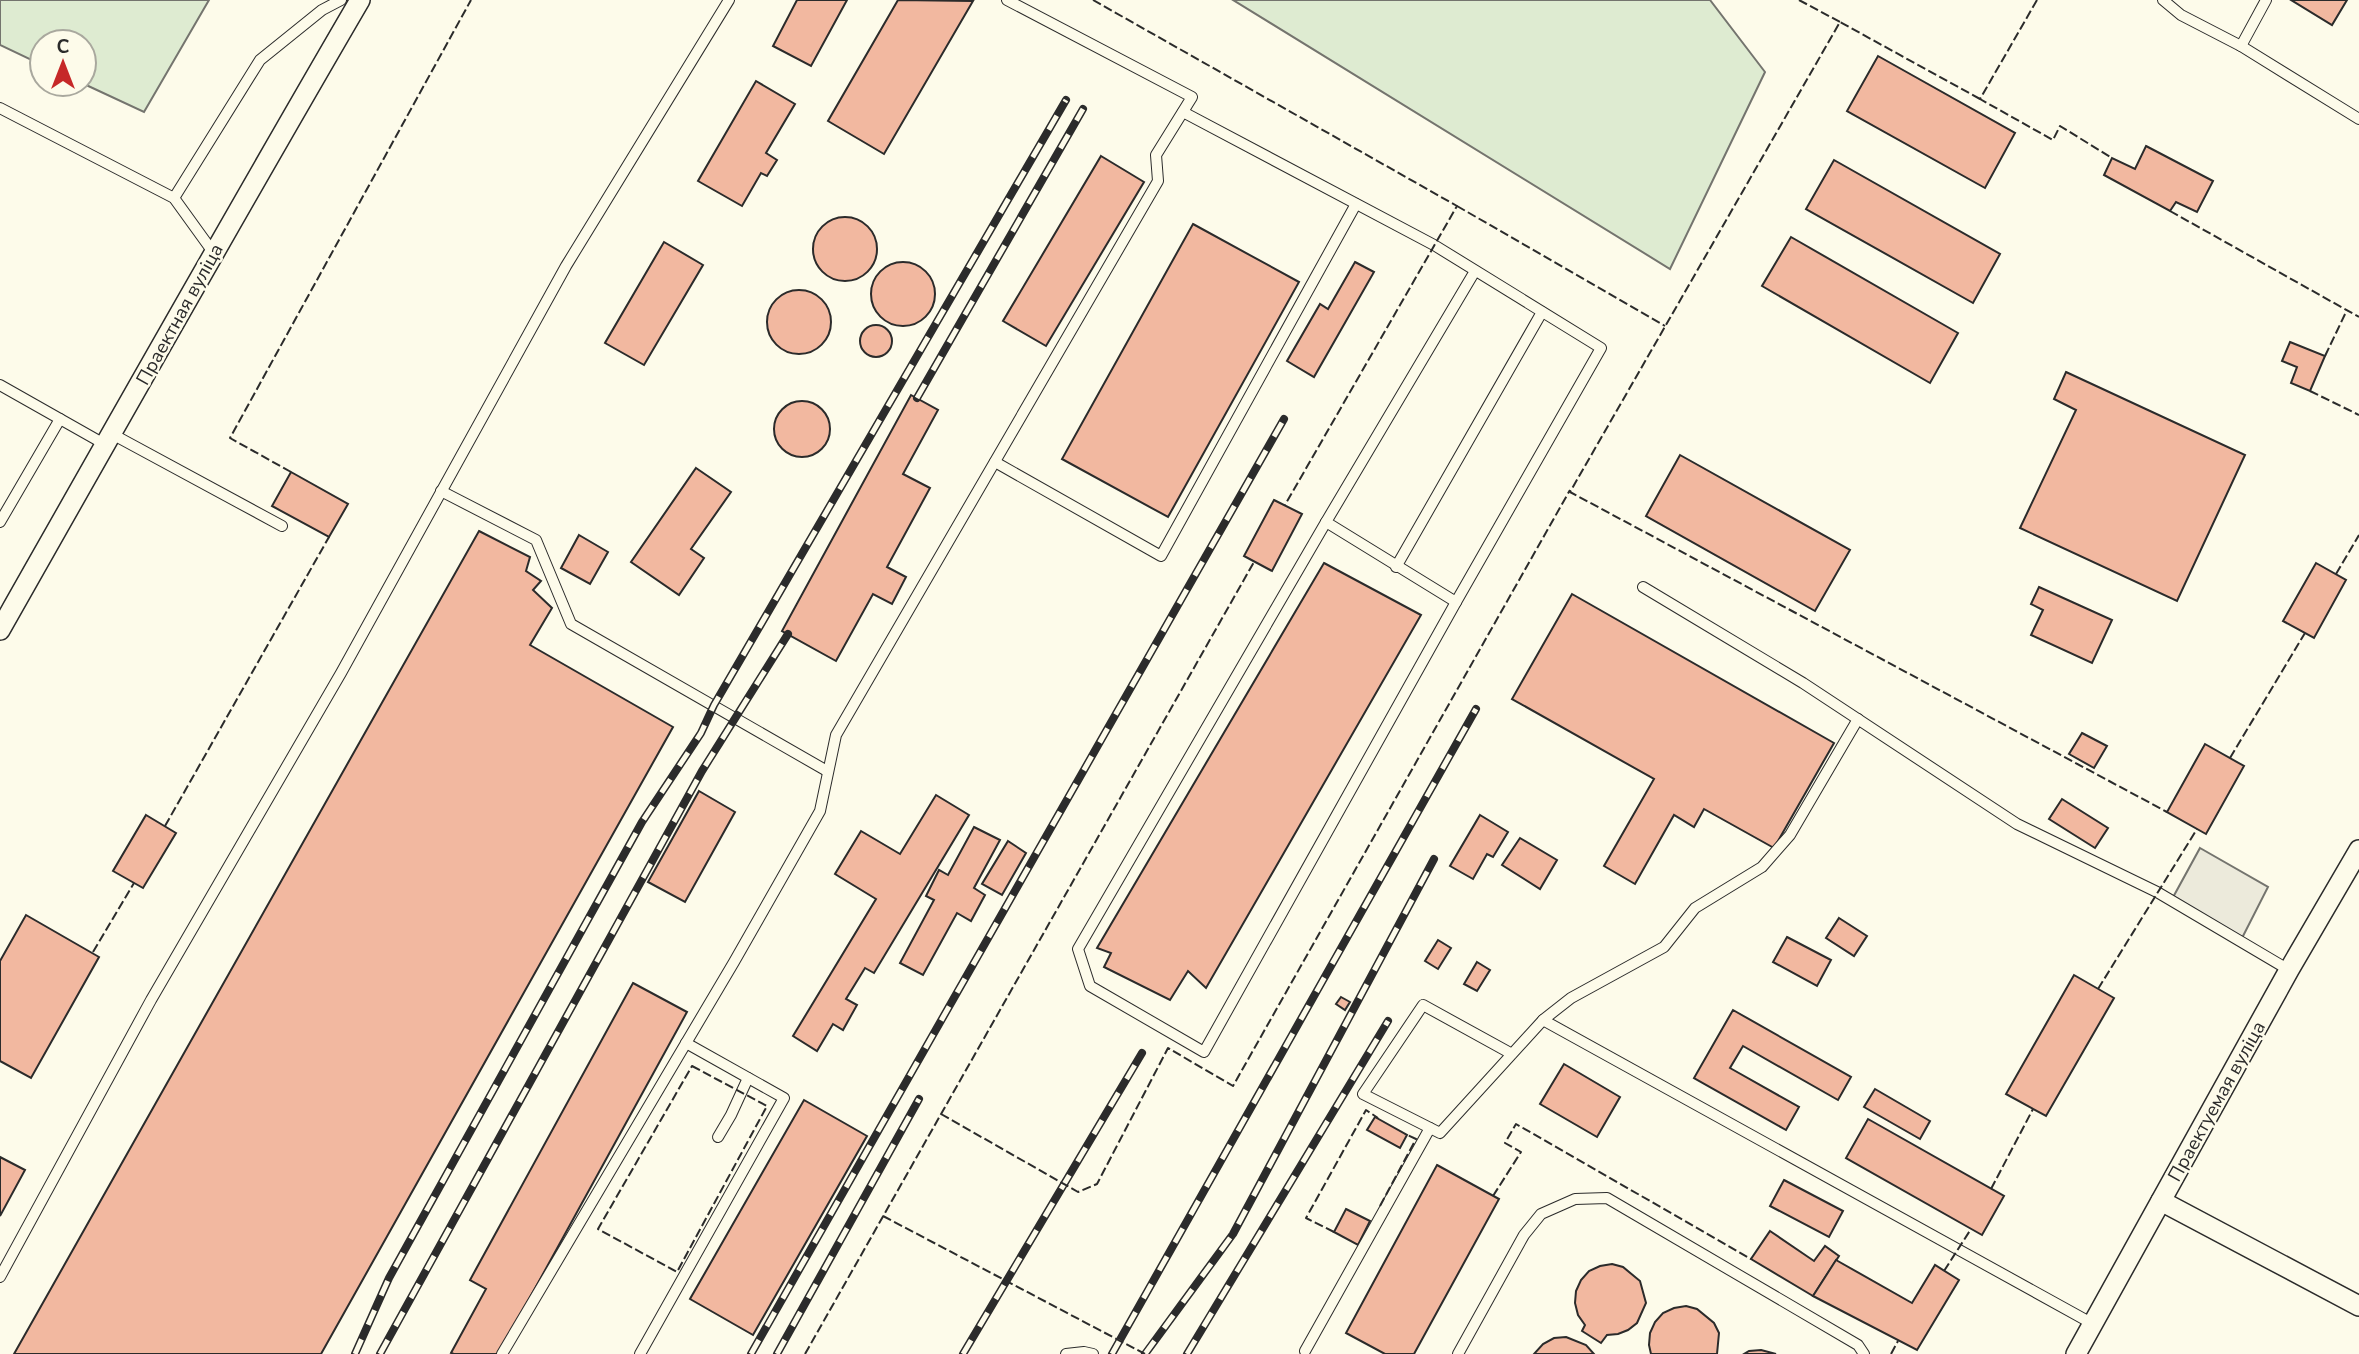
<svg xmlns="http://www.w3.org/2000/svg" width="2359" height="1354" font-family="'Nunito Sans',sans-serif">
<rect width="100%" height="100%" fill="#fdfbea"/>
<g fill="#deebd1" stroke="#74746e" stroke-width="2">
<polygon points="0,0 209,0 144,112 84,84 84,42 42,42 42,65 0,45"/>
<polygon points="1233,0 1710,0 1765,72 1670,269"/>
</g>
<polygon fill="#eceadb" stroke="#74746e" stroke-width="2" points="2200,848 2268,887 2240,942 2171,901"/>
<g fill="#f2b8a0" stroke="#2b2b2b" stroke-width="2">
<polygon points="797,0 847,0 811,66 773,46"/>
<polygon points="898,0 973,1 884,154 828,121"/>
<polygon points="2291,0 2347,0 2332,25"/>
<polygon points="1878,56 2015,133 1985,188 1847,111"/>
<polygon points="756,81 795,104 766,153 777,160 767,176 761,173 742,206 698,181"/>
<polygon points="2146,146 2213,181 2197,212 2176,202 2170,211 2104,175 2112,158 2135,169"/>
<polygon points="1101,156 1144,182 1046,346 1003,321"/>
<polygon points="1834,160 2000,254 1973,303 1806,209"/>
<circle cx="845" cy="249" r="32"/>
<polygon points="1193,224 1299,282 1168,517 1062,459"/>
<polygon points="1791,237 1958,333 1930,383 1762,286"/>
<polygon points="664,242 703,265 644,365 605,343"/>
<polygon points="1355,262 1374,272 1314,377 1287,361 1320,304 1328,309"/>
<circle cx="903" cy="294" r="32"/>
<circle cx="799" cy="322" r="32"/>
<circle cx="876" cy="341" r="16"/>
<polygon points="2290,342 2325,356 2310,391 2291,383 2297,367 2282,361"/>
<polygon points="2066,372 2245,455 2177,601 2020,528 2076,410 2054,399"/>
<polygon points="911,395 938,410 903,474 930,488 887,567 906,577 892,604 873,594 836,661 782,631"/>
<circle cx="802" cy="429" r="28"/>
<polygon points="1680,455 1850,550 1815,611 1646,516"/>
<polygon points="696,468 731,492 691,549 704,558 679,595 631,562"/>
<polygon points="291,472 348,504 329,537 272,506"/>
<polygon points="1274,500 1302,514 1272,571 1244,556"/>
<polygon points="479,531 530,557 526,571 541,581 533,590 552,608 530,645 673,727 321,1354 14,1354"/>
<polygon points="579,535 608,552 590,584 561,568"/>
<polygon points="1324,563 1421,615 1206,988 1188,971 1170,1000 1104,967 1111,953 1097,948"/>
<polygon points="2316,563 2346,580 2314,638 2283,621"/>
<polygon points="2039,587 2112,620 2092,663 2031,635 2043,610 2031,604"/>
<polygon points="1572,594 1834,743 1774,848 1704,809 1694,827 1674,815 1635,884 1604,866 1654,779 1512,699"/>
<polygon points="2082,733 2107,746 2094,768 2069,754"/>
<polygon points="2205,744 2244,766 2206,834 2167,812"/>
<polygon points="699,791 735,812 685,902 648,882"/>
<polygon points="936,795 969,815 874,973 865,968 846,999 857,1005 843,1030 833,1024 817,1051 793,1036 876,899 835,874 861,831 900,854"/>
<polygon points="2062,799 2108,828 2095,848 2049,819"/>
<polygon points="146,815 176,833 143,888 113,871"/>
<polygon points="1480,815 1508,832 1493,857 1487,854 1473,879 1450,866"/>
<polygon points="974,827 1000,840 974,888 985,895 971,921 957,913 923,975 900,963 934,900 926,896 939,870 948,875"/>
<polygon points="1520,838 1557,860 1540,889 1502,865"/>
<polygon points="1008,841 1026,853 1002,895 982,884"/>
<polygon points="26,915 99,957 31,1078 0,1061 0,961"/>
<polygon points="1839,918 1867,936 1854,956 1826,938"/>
<polygon points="1787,937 1831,960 1817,986 1773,962"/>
<polygon points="1438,940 1451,948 1438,969 1425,961"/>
<polygon points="1477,962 1490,970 1477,991 1464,984"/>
<polygon points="2074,975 2114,998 2046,1116 2006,1094"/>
<polygon points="633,983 687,1012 499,1354 454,1354 451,1353 486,1289 470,1280"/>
<polygon points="1341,997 1350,1002 1345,1010 1336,1004"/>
<polygon points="1733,1010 1851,1077 1838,1100 1743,1046 1730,1068 1799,1107 1786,1130 1694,1078"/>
<polygon points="1564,1064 1620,1097 1597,1137 1540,1104"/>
<polygon points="1875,1089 1930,1121 1920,1139 1864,1107"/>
<polygon points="804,1100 867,1136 753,1335 690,1299"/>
<polygon points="1375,1117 1407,1135 1400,1148 1367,1130"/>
<polygon points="1868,1119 2004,1196 1982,1235 1846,1158"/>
<polygon points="0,1157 25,1170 0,1216"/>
<polygon points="1437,1165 1499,1199 1414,1354 1385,1354 1346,1333"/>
<polygon points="1784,1180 1843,1211 1829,1237 1770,1206"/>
<polygon points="1346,1209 1370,1221 1358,1245 1334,1232"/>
<polygon points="1770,1231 1814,1261 1825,1246 1839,1256 1813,1296 1751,1259"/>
<polygon points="1836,1260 1912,1303 1935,1265 1959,1280 1917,1350 1813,1296"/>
<polygon points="1612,1264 1623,1267 1640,1281 1646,1303 1637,1323 1628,1330 1618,1334 1607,1335 1601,1343 1582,1331 1585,1325 1578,1315 1575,1303 1576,1291 1581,1280 1589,1271 1600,1266"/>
<polygon points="1686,1306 1697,1309 1714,1323 1719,1333 1717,1354 1651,1354 1649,1345 1650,1333 1655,1322 1663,1313 1674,1308"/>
<polygon points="1566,1337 1586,1345 1594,1354 1534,1354 1543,1344 1554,1338"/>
<polygon points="1761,1350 1776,1354 1744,1354 1749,1351"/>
</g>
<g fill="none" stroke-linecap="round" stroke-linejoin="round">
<g stroke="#2b2b2b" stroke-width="12">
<g id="lane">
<polyline points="2163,0 2181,15 2241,46 2266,0"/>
<polyline points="2241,46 2359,119"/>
<polyline points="0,108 174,198 213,252"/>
<polyline points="1183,112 1434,245 1601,348 1456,602 1326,522 1475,271"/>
<polyline points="174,198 260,60 322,10 341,0"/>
<polyline points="0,385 106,445"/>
<polyline points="112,434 282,526"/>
<polyline points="995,462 1161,556 1356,204"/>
<polyline points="441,491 536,540 571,624 827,771"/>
<polyline points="0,522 60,419"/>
<polyline points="1326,522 1078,949 1090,986 1204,1052 1456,602"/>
<polyline points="1396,567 1542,312"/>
<polyline points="1643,587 1803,683 2017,824 2157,892 2289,970"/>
<polyline points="1858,719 1790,835 1762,867 1695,908 1664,947 1571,998 1543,1020 2093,1324"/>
<polyline points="1512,1054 1423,1005 1363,1094 1440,1133 1543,1020"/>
<polyline points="718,1137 731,1115 748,1078"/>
<polyline points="0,1277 151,1000 341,673 566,266 729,0"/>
<polyline points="1305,1351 1430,1128"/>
<polyline points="502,1354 734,962 820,811 836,735 1158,181 1156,155 1192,97 1007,0"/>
<polyline points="640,1354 784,1098 686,1043"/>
<polyline points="1066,1354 1084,1352 1093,1354"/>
<polyline points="1458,1354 1524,1235 1541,1214 1575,1199 1607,1198 1858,1345 1864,1354"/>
</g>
</g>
<g stroke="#2b2b2b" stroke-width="22">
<g id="street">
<path d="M0 630C119 420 238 209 360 0"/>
<polyline points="2161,1201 2359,1306"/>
<polyline points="2076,1354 2289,970 2359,850"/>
</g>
</g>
<use href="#lane" stroke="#fdfbea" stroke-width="10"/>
<use href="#street" stroke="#fdfbea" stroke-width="19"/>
<g stroke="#2b2b2b" stroke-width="8">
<g id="rail">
<polyline points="917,398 1083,109"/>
<polyline points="355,1354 389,1278 642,822 701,733 714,705 1066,100"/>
<polyline points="380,1354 702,771 788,634"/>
<polyline points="751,1354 1284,419"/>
<polyline points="777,1354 919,1099"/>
<polyline points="963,1354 1142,1053"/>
<polyline points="1112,1354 1476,709"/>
<polyline points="1145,1354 1233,1234 1434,859"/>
<polyline points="1187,1354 1388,1021"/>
</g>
</g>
<use href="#rail" stroke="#fdfbea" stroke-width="5" stroke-dasharray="16" stroke-linecap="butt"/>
<g stroke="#2b2b2b" stroke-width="2" stroke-dasharray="9 3.5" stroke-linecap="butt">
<polyline points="1093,0 1457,206 1285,505"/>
<polyline points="1799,0 1840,22"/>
<polyline points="2037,0 1980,99 2053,140 2060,126 2112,158"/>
<polyline points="1980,99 1840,22 1570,492 2167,812"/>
<polyline points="1457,206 1665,326"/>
<polyline points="2170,211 2359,317"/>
<polyline points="2325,356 2347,310"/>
<polyline points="2310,391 2359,415"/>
<polyline points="291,472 230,438 471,0"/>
<polyline points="2336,574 2359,535"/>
<polyline points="2230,758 2305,633"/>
<polyline points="165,826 329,537"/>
<polyline points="93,952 134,883"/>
<polyline points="2098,989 2197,829"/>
<polygon points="692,1066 767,1106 677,1272 598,1229"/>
<polyline points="941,1114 1078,1192 1097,1184 1168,1048 1233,1086 1570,490"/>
<polyline points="1991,1189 2033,1109"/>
<polyline points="1493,1196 1521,1152 1505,1143 1516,1124 1751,1259"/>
<polyline points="1380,1206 1416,1139 1405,1134"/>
<polyline points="883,1216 1145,1354"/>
<polyline points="1334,1232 1306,1218 1366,1110 1378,1118"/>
<polyline points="1944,1271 1971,1229"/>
<polyline points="805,1354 1254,562"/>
<polyline points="1891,1354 1898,1341"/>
</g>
</g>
<g text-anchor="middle" stroke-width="5" stroke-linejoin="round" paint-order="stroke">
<g font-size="19" fill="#2b2b2b" stroke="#fdfbea">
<text transform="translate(179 314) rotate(-61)" y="7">Праектная вуліца</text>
<text transform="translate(2216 1101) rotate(-61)" y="7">Праектуемая вуліца</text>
</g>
</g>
<g transform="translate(63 63)"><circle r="33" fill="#fdfbea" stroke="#a9a89e" stroke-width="2"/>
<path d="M0-5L12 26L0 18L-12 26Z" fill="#c62828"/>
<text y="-10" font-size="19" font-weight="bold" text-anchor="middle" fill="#2b2b2b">С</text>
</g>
</svg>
